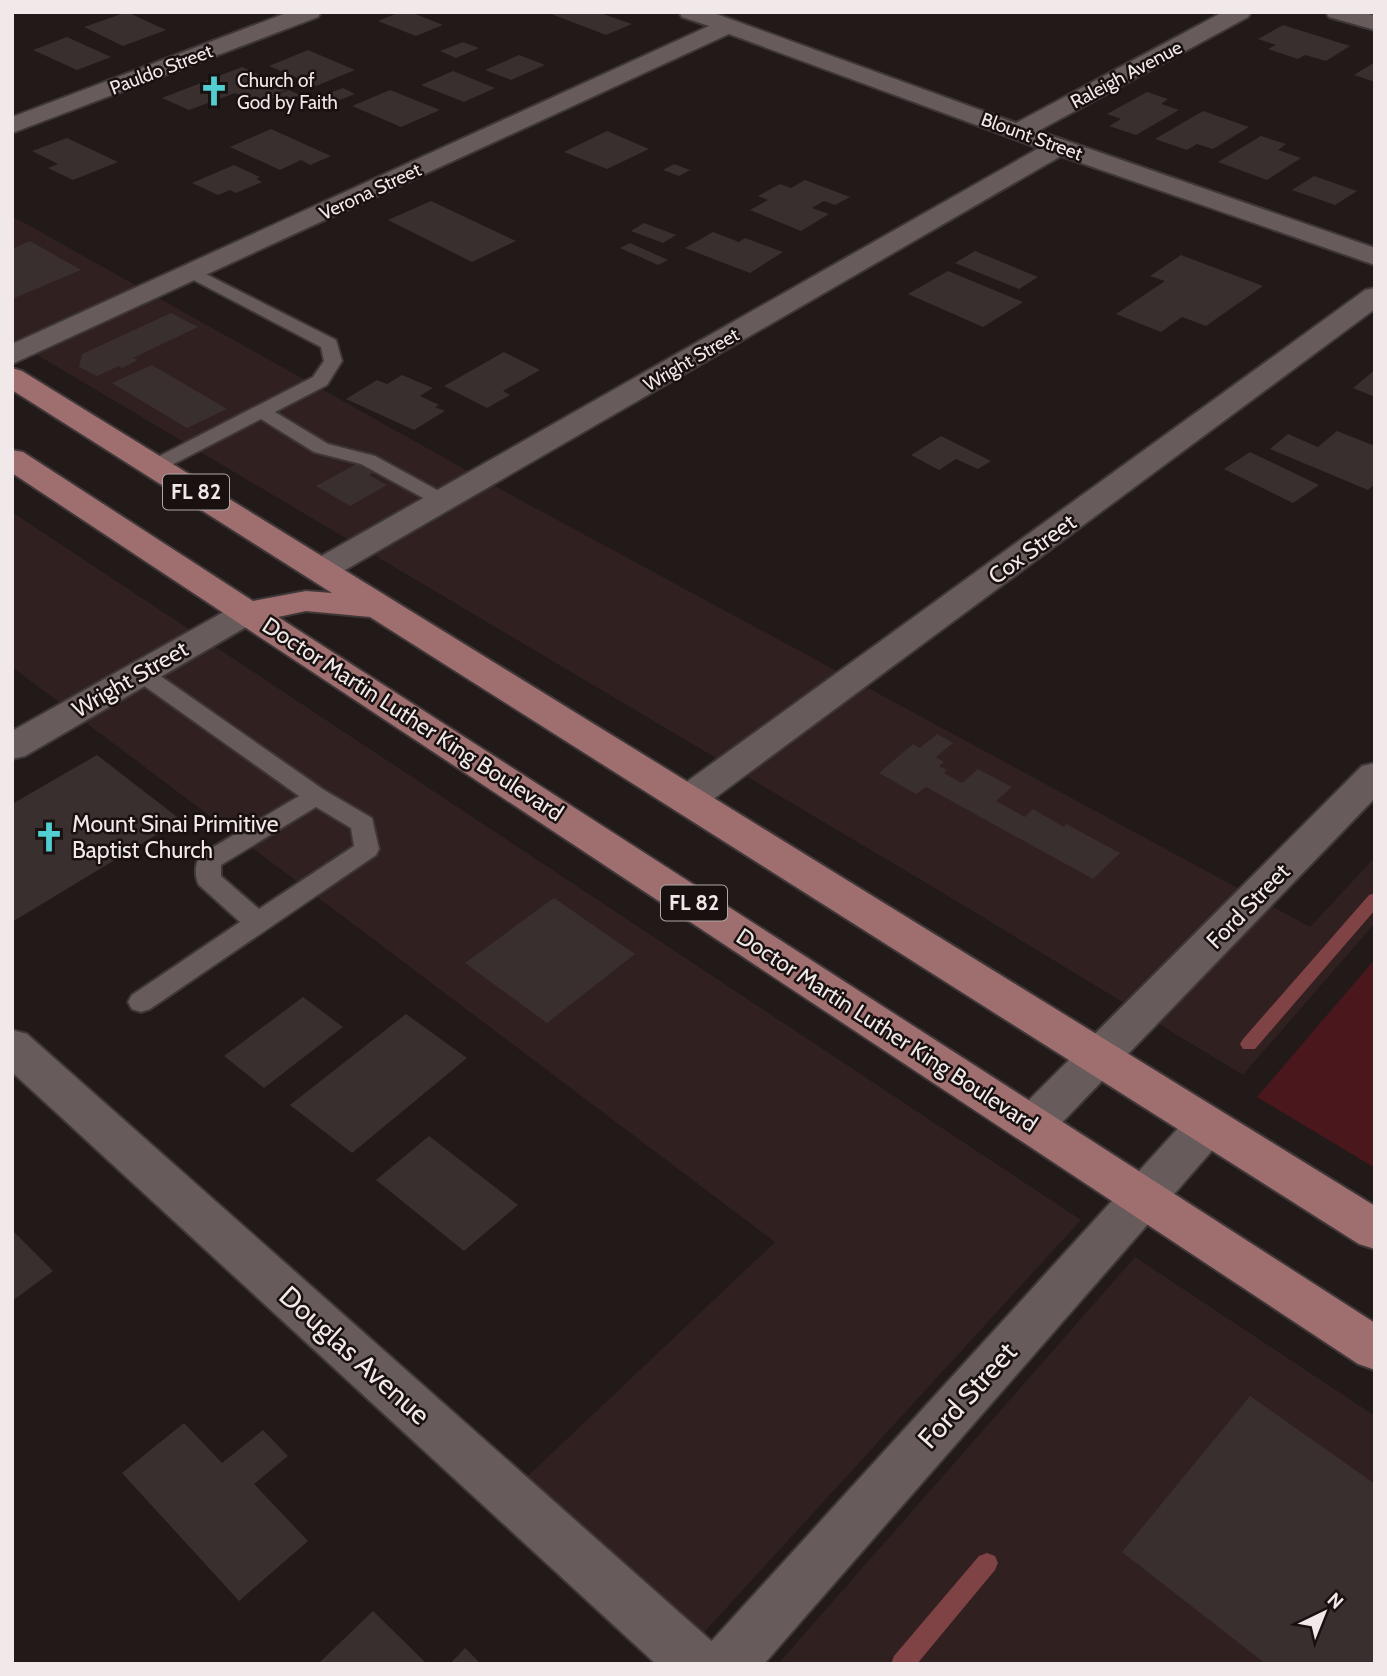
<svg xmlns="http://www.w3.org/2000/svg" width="1387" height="1676" font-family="Cabin,sans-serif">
<rect width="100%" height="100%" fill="#221919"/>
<g fill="#302020">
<polygon points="12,216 502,490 1310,927 1375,857 1375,923 1243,1075 923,881 12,340"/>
<polygon points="12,512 1081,1220 688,1650 513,1490 775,1242 12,667"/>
<polygon points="1135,1257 1375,1416 1375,1664 778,1664"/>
</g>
<polygon fill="#49171c" points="1375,959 1375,1168 1257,1097"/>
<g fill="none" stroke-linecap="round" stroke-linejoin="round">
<g fill="#7f4245" fill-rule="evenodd">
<polygon points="1375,893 1375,910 1255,1049 1243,1049 1240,1044 1243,1039 1369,895"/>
<polygon points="987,1553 995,1556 998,1563 995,1570 917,1664 891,1664 894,1656 979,1556"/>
</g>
</g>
<g fill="#3a2f2f">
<polygon points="127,12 166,30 123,46 84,27"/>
<polygon points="400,12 410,12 443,25 416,36 378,21"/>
<polygon points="546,12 597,12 632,24 606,35"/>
<polygon points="1283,25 1350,46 1326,61 1305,55 1298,59 1268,49 1276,45 1258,39"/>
<polygon points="67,37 111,57 77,70 33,50"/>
<polygon points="463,42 479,48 456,58 440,51"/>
<polygon points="308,50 355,70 316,86 269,66"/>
<polygon points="519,55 545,65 511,80 485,70"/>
<polygon points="1375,62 1375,82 1354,75"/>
<polygon points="242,67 289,89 255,102 235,93 189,110 162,98"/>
<polygon points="453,71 495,88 464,102 421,85"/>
<polygon points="343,88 355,94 340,100 327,94"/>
<polygon points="289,90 300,95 283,102 271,97"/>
<polygon points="390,90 440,110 401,127 352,106"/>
<polygon points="1147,92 1168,99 1161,104 1179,110 1136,135 1109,126 1121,119 1107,114"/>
<polygon points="1203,111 1249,127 1213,149 1197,144 1187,150 1155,139"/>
<polygon points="271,129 331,156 310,165 301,160 280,170 230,147"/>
<polygon points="607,131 649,149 607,169 564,152"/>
<polygon points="1261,136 1286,144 1278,150 1301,158 1267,180 1218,162"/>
<polygon points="67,138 118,162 73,180 48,168 58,164 32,151"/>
<polygon points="674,164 690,170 679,176 663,170"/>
<polygon points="234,165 260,177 256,179 262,182 236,193 230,190 218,195 192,183"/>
<polygon points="1314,176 1357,191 1335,205 1292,190"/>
<polygon points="805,180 850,197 835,205 824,201 812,208 829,214 801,231 750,210 768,200 758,196 780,184 791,188"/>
<polygon points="431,201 516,241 472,262 388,220"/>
<polygon points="644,223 676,235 663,243 631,231"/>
<polygon points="713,232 739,242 745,238 783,252 750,273 685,248"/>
<polygon points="30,241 81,270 12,299 12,249"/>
<polygon points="630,243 668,260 658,265 620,248"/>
<polygon points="975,251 1038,277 1019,289 955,263"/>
<polygon points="1181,255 1263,286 1206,326 1182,317 1161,332 1116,314 1165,281 1150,276"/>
<polygon points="948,271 1023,302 983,327 908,294"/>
<polygon points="171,313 198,327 133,358 138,360 122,368 119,366 97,376 79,367 82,354"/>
<polygon points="504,352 540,370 503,391 510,395 487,408 444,386"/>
<polygon points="152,365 227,409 187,428 112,383"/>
<polygon points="1375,370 1375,397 1353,388"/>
<polygon points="402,375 433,388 420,396 439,405 435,407 445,411 414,430 346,399 377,380 387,384"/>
<polygon points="1337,431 1375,446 1375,484 1368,490 1270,449 1288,434 1318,447"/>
<polygon points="941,436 991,461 978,469 956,459 939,470 911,455"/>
<polygon points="1250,452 1319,485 1293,503 1224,469"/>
<polygon points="360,462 377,471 369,475 387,485 350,506 316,486"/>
<polygon points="937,734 953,743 936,757 944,762 939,766 947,770 944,773 962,783 978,769 1012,787 996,801 1025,817 1033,809 1064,827 1066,824 1120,853 1093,879 926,787 916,794 879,773 913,744 920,748"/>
<polygon points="97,755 181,820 12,922 12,804"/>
<polygon points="554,898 635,954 547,1023 465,963"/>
<polygon points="303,997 343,1027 264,1088 224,1056"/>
<polygon points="406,1014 467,1058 352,1153 290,1105"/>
<polygon points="429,1136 518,1205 464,1251 376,1180"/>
<polygon points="12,1230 53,1271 12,1301"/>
<polygon points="1250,1396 1375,1484 1375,1664 1266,1664 1122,1552"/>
<polygon points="184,1423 222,1463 263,1430 288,1456 254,1484 308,1541 239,1601 122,1473"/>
<polygon points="373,1611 427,1664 318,1664"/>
<polygon points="465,1648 481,1664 450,1664"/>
</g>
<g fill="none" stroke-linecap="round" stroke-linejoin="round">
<g stroke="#3e3637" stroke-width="4">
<g id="service">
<polygon points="192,267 336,340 342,361 327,385 275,412 328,444 375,456 450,497 453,501 450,505 436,505 361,464 314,452 261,419 162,470 148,470 145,466 148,462 313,377 324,361 321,347 186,276 183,272"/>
<path d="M141 666 149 668 324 790 372 818 379 849 376 855 150 1009 141 1012 132 1009 128 1002 132 995 240 922 199 885C194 876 195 864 200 855L299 796 133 678 130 673 133 668ZM316 807 351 828 354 846 259 909 221 876V865Z"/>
</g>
</g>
<g stroke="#3e3637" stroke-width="4">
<g id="minor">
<polygon points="289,12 321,12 318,17 12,133 12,117"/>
<polygon points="679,12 711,12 1016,123 1223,12 1251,12 1248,17 1038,131 1375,248 1375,265 1061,156 333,577 321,580 309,577 304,570 309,563 1039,148 729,34 12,364 12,344 709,26 682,17"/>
<polygon points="1326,12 1362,12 1375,16 1375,30 1329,17"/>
<polygon points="1375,288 1375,309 700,809 687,813 674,809 668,800 674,791 1365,290"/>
<polygon points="248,602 260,605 265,612 260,619 25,756 12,759 12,731 236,605"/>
<polygon points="1375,763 1375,798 1048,1137 1032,1143 1016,1137 1010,1125 1016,1113 1362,766"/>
<polygon points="12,1030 27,1034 716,1645 724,1664 656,1664 12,1072"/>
</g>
</g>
<g stroke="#3e3637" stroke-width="4">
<polygon id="tertiary" points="1207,1108 1223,1114 1229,1126 1223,1138 764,1664 700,1664 708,1645 1191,1114"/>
</g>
<g stroke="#3e3637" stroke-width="4">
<polygon id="primary" points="12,368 22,371 1375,1206 1375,1249 1359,1244 370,617 306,611 278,617 1375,1323 1375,1370 1358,1364 12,473 12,450 23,452 253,601 306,591 332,593 12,390"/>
</g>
<use href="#service" fill="#675b5b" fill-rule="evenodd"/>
<use href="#minor" fill="#675b5b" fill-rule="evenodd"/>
<use href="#tertiary" fill="#675b5b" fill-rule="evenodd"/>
<use href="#primary" fill="#9f6e6f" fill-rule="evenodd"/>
</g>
<defs>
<g id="church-bare" transform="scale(2.415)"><path d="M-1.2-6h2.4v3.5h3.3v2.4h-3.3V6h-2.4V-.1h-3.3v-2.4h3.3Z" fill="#52cdd0" stroke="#191010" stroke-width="2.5" paint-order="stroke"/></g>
</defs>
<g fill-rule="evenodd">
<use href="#church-bare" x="214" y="91"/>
<use href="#church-bare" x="49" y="837"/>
</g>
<g text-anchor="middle" stroke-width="5" stroke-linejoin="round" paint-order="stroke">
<g font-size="19" fill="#f1e9e9" stroke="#191010">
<text transform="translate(161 69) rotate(-21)" y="7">Pauldo Street</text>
<text transform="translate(1126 74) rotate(-28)" y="7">Raleigh Avenue</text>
<text transform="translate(1032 136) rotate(20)" y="7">Blount Street</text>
<text transform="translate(370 191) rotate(-25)" y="7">Verona Street</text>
<text transform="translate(691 359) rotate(-30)" y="7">Wright Street</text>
</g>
<g font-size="19" fill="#f1e9e9" stroke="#191010" text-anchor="start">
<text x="237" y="87">Church of<tspan x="237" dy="22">God by Faith</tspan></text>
</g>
<g fill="#191010" stroke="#b0a8a8" stroke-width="2">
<rect x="163" y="474.5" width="66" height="35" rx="5"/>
<rect x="661" y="885.5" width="66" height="35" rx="5"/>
</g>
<g font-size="21" font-weight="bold" fill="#f1e9e9">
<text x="196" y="499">FL 82</text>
<text x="694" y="910">FL 82</text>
</g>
<g font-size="23" fill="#f1e9e9" stroke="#191010">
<text transform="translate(1032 549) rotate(-36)" y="8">Cox Street</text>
<text transform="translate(130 679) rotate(-30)" y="8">Wright Street</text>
<text transform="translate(413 719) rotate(33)" y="8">Doctor Martin Luther King Boulevard</text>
<text transform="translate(1248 906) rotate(-46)" y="8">Ford Street</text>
<text transform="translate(887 1030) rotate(33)" y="8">Doctor Martin Luther King Boulevard</text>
</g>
<g font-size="23" fill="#f1e9e9" stroke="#191010" text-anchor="start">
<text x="72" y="832">Mount Sinai Primitive<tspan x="72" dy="26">Baptist Church</tspan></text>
</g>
<g font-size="28" fill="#f1e9e9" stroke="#191010">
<text transform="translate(355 1355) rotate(42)" y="10">Douglas Avenue</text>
<text transform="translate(967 1395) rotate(-48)" y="10">Ford Street</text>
</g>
</g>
<rect width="1387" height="1676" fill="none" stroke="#f1e9e9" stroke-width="28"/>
<g transform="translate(1324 1613) rotate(43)" stroke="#191010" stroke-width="5" paint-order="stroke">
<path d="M0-5L12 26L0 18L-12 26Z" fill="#f1e9e9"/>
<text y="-10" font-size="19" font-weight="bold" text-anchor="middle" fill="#f1e9e9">N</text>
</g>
</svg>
